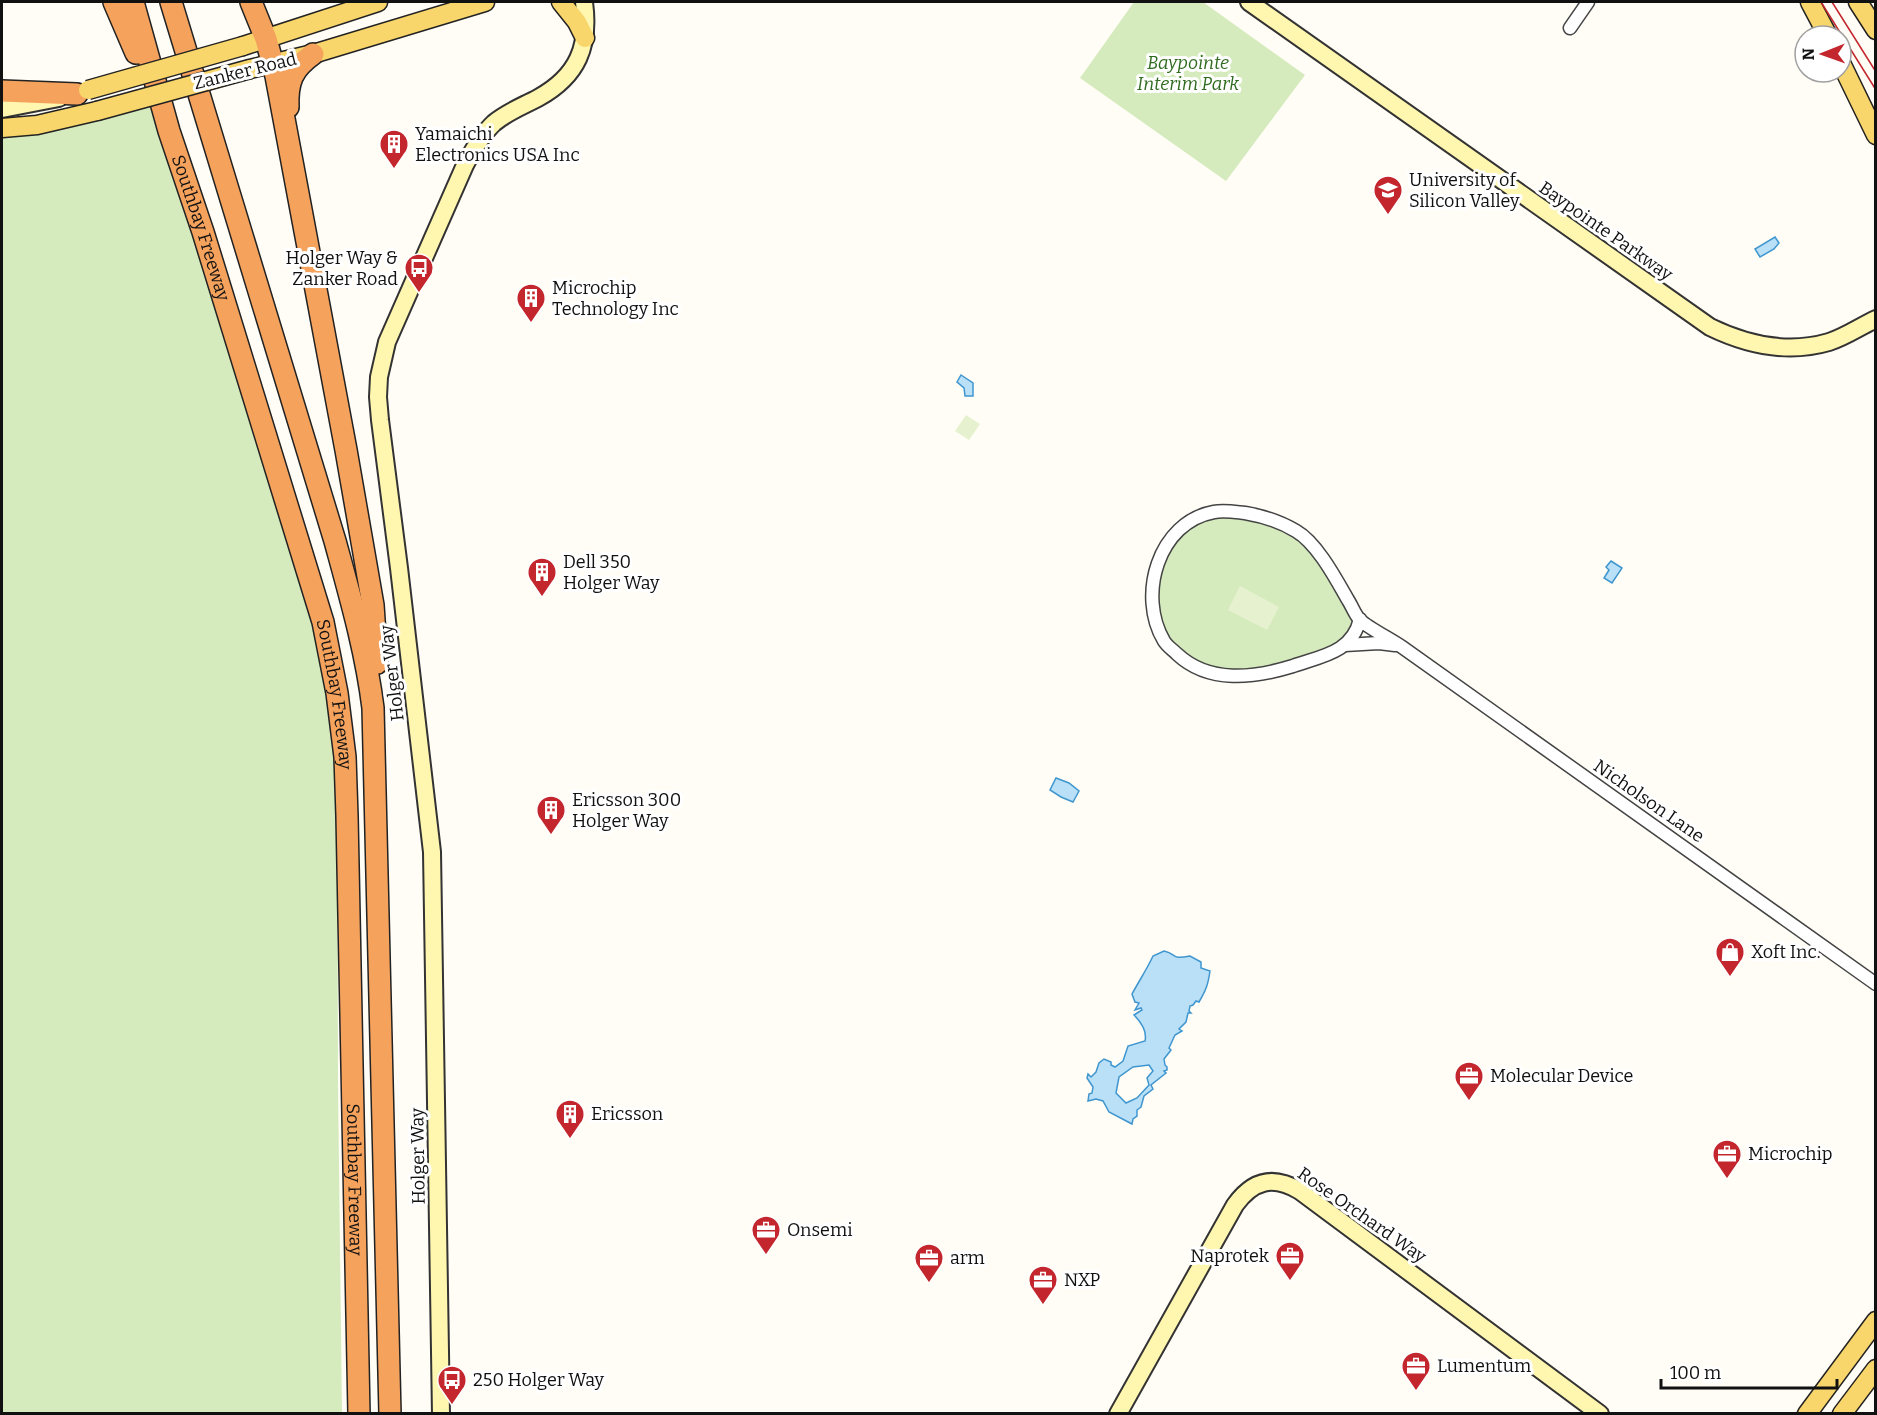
<svg xmlns="http://www.w3.org/2000/svg" width="1877" height="1415" font-family="Bitter,serif">
<rect width="100%" height="100%" fill="#fffdf5"/>
<g fill="#d5ebbd">
<polygon points="1134,2 1203,2 1305,75 1226,181 1080,78"/>
<polygon points="160,102 337,693 338,1083 342,1413 2,1413 2,136 32,135"/>
<polygon points="1216,516 1261,519 1296,535 1317,559 1355,619 1350,634 1329,648 1281,665 1241,672 1205,667 1188,656 1168,638 1160,618 1156,595 1165,556 1182,531 1203,519"/>
</g>
<g fill="#e6f2cf">
<polygon points="966,415 980,424 969,440 955,431"/>
<polygon points="1240,586 1279,607 1267,630 1228,610"/>
</g>
<g fill="#b9e0f7" stroke="#3f96cf" stroke-width="1.5" fill-rule="evenodd">
<polygon points="1775,237 1779,243 1774,249 1760,257 1755,249"/>
<polygon points="961,375 973,383 973,396 965,396 964,388 957,382"/>
<polygon points="1611,561 1622,568 1612,583 1604,578 1609,570 1606,567"/>
<polygon points="1056,778 1069,783 1079,791 1073,802 1061,797 1050,790"/>
<path d="M1164 951C1178 954 1170 960 1190 956L1201 962V968L1210 971C1208 985 1206 990 1199 1002L1196 1001 1193 1005 1190 1006 1189 1011 1191 1013H1188L1186 1022 1179 1029 1182 1031 1175 1035 1169 1048 1171 1050 1164 1059 1165 1065 1167 1067V1070L1164 1071 1166 1073 1151 1085 1153 1089 1144 1096 1141 1107 1137 1110V1116L1133 1119 1132 1124 1109 1112 1103 1101 1096 1099 1088 1101 1089 1094 1092 1093 1093 1087 1087 1078 1088 1074 1091 1077 1096 1072 1099 1063 1104 1059 1111 1062V1065L1115 1067 1123 1061 1128 1046 1145 1041C1147 1032 1141 1022 1134 1015L1142 1010 1141 1008 1135 1010 1139 1003 1135 1002 1132 994C1139 981 1147 969 1153 956ZM1149 1065 1153 1071 1147 1078 1149 1085 1137 1098 1126 1103 1116 1093 1119 1077 1133 1067Z"/>
</g>
<g fill="none" stroke-linecap="round" stroke-linejoin="round">
<g stroke="#444" stroke-width="15">
<g id="street">
<polyline points="1570,28 1588,2"/>
<path d="M1360 619C1352 653 1321 656 1293 666 1254 678 1209 684 1177 654 1173 650 1167 646 1164 641 1137 596 1158 522 1214 512 1224 510 1235 512 1245 513 1263 516 1281 522 1296 531 1317 543 1336 579 1348 600 1352 606 1355 615 1360 620 1367 627 1392 640 1402 647L1876 984"/>
<polyline points="1345,645 1379,643 1395,645"/>
</g>
</g>
<g stroke="#333" stroke-width="20">
<g id="secondary">
<path d="M1249 2 1710 327C1747 345 1788 354 1829 342 1845 337 1861 326 1876 319"/>
<polyline points="2,109 59,98"/>
<path d="M441 1414 432 852 399 568 380 420 378 397 379 377 387 342 465 165C473 150 482 134 494 123 507 112 523 106 538 98 578 76 590 46 584 2"/>
<path d="M1118 1414 1235 1205C1253 1180 1273 1175 1300 1191L1600 1414"/>
</g>
</g>
<g stroke="#222" stroke-width="21">
<g id="primary">
<polyline points="561,2 577,22 585,38"/>
<polyline points="1810,2 1828,36"/>
<polyline points="1858,2 1876,30"/>
<polyline points="243,46 378,2"/>
<polyline points="1841,63 1876,135"/>
<polyline points="250,69 313,54 485,2"/>
<polyline points="2,128 37,125 97,111"/>
<polyline points="1807,1414 1876,1321"/>
<polyline points="1842,1414 1876,1369"/>
</g>
</g>
<g stroke="#222" stroke-width="24">
<g id="highway">
<polyline points="114,2 136,53"/>
<path id="s1" d="M133 2 169 131 203 232 323 622 337 693 345 757 347 816 359 1414"/>
<path d="M171 2 335 541C350 596 366 651 373 708L390 1414"/>
<polyline points="251,2 266,39 276,76 346,450 373,605 377,663"/>
<polyline points="2,91 77,94"/>
<path d="M288 107C287 82 292 69 313 54"/>
</g>
</g>
<use href="#street" stroke="#fff" stroke-width="12"/>
<use href="#secondary" stroke="#fff6b0" stroke-width="16"/>
<use href="#primary" stroke="#f9d66b" stroke-width="18"/>
<use href="#highway" stroke="#f5a25d" stroke-width="21"/>
<g stroke="#c4262e" stroke-width="1.5">
<polyline points="1821,2 1876,90"/>
<polyline points="1832,2 1876,72"/>
</g>
<g stroke="#222" stroke-width="21" stroke-linecap="butt">
<g id="primary-bridge">
<polyline points="88,90 243,46"/>
<polyline points="97,111 250,69"/>
</g>
</g>
<use href="#primary-bridge" stroke="#f9d66b" stroke-width="18"/>
</g>
<defs>
<g id="building-pin" transform="scale(1.5)"><path d="M0 17L-7.5 6A9.5 9.5 0 1 1 7.5 6Z" fill="#c4262e" stroke="#fff"/><path d="M-4-6H4V6H1V3H-1V6H-4ZM-2.5-4.3h1.7v1.8h-1.7ZM.8-4.3h1.7v1.8H.8ZM-2.5-1h1.7V.8h-1.7ZM.8-1h1.7V.8H.8Z" fill="#fff"/></g>
<g id="university-pin" transform="scale(1.5)"><path d="M0 17L-7.5 6A9.5 9.5 0 1 1 7.5 6Z" fill="#c4262e" stroke="#fff"/><path d="M0-5L7-2L0 1L-7-2ZM-4 1L0 2.5L4 1V4Q0 6-4 4Z" fill="#fff"/></g>
<g id="bus-pin" transform="scale(1.5)"><path d="M0 17L-7.5 6A9.5 9.5 0 1 1 7.5 6Z" fill="#c4262e" stroke="#fff"/><path d="M-5-6H5V4H4V6H2V4H-2V6H-4V4H-5ZM-3.5-4V0h7V-4ZM-3.5 1.2v1.5H-2V1.2ZM2 1.2v1.5H3.5V1.2Z" fill="#fff"/></g>
<g id="shop-pin" transform="scale(1.5)"><path d="M0 17L-7.5 6A9.5 9.5 0 1 1 7.5 6Z" fill="#c4262e" stroke="#fff"/><path d="M-5-2.5h2.3a2.7 3.5 0 0 1 5.4 0H5L5.5 6h-11ZM-1.5-2.5h3a1.5 2.3 0 0 0-3 0Z" fill="#fff"/></g>
<g id="office-pin" transform="scale(1.5)"><path d="M0 17L-7.5 6A9.5 9.5 0 1 1 7.5 6Z" fill="#c4262e" stroke="#fff"/><path d="M-6-3h4V-5.5h4V-3h4V5H-6ZM-1-4.5V-3h2v-1.5ZM-6 0V1H6V0Z" fill="#fff"/></g>
</defs>
<g fill-rule="evenodd">
<use href="#building-pin" x="394" y="144"/>
<use href="#university-pin" x="1388" y="190"/>
<use href="#bus-pin" x="419" y="268"/>
<use href="#building-pin" x="531" y="298"/>
<use href="#building-pin" x="542" y="572"/>
<use href="#building-pin" x="551" y="810"/>
<use href="#shop-pin" x="1730" y="952"/>
<use href="#office-pin" x="1469" y="1076"/>
<use href="#building-pin" x="570" y="1114"/>
<use href="#office-pin" x="1727" y="1154"/>
<use href="#office-pin" x="766" y="1230"/>
<use href="#office-pin" x="1290" y="1256"/>
<use href="#office-pin" x="929" y="1258"/>
<use href="#office-pin" x="1043" y="1280"/>
<use href="#office-pin" x="1416" y="1366"/>
<use href="#bus-pin" x="452" y="1380"/>
</g>
<g text-anchor="middle" stroke-width="6" stroke-linejoin="round" paint-order="stroke">
<g font-size="18" font-style="italic" fill="#2f6b1f" stroke="#fff">
<text x="1188" y="69">Baypointe<tspan x="1188" dy="21">Interim Park</tspan></text>
</g>
<g font-size="18" fill="#111" stroke="#fff">
<text transform="translate(245 71) rotate(-14)" y="6">Zanker Road</text>
<text dy="6" stroke="none"><textPath href="#s1" startOffset="236">Southbay Freeway</textPath></text>
<text transform="translate(1606 231) rotate(35)" y="6">Baypointe Parkway</text>
<text transform="translate(392 673) rotate(-97)" y="6">Holger Way</text>
<text dy="6" stroke="none"><textPath href="#s1" startOffset="722">Southbay Freeway</textPath></text>
<text transform="translate(1649 801) rotate(35)" y="6">Nicholson Lane</text>
<text transform="translate(418 1156) rotate(-91)" y="6">Holger Way</text>
<text dy="6" stroke="none"><textPath href="#s1" startOffset="1208">Southbay Freeway</textPath></text>
<text transform="translate(1362 1215) rotate(35)" y="6">Rose Orchard Way</text>
</g>
<g font-size="18" fill="#111" stroke="#fff" text-anchor="start">
<text x="415" y="140">Yamaichi<tspan x="415" dy="21">Electronics USA Inc</tspan></text>
<text x="1409" y="186">University of<tspan x="1409" dy="21">Silicon Valley</tspan></text>
<text x="398" y="264" text-anchor="end">Holger Way &amp;<tspan x="398" dy="21">Zanker Road</tspan></text>
<text x="552" y="294">Microchip<tspan x="552" dy="21">Technology Inc</tspan></text>
<text x="563" y="568">Dell 350<tspan x="563" dy="21">Holger Way</tspan></text>
<text x="572" y="806">Ericsson 300<tspan x="572" dy="21">Holger Way</tspan></text>
<text x="1751" y="958">Xoft Inc.</text>
<text x="1490" y="1082">Molecular Device</text>
<text x="591" y="1120">Ericsson</text>
<text x="1748" y="1160">Microchip</text>
<text x="787" y="1236">Onsemi</text>
<text x="1269" y="1262" text-anchor="end">Naprotek</text>
<text x="950" y="1264">arm</text>
<text x="1064" y="1286">NXP</text>
<text x="1437" y="1372">Lumentum</text>
<text x="473" y="1386">250 Holger Way</text>
</g>
</g>
<rect width="1877" height="1415" fill="none" stroke="#111111" stroke-width="6"/>
<g transform="translate(1823 54) rotate(269)"><circle r="28" fill="#ffffff" stroke="#a0a0a0" stroke-width="1.5"/>
<path d="M0-4.5L10 22L0 15L-10 22Z" fill="#c4262e"/>
<text y="-9" font-size="16" font-weight="bold" text-anchor="middle" fill="#111111">N</text>
</g>
<path d="M1661 1379v9h176v-9" fill="none" stroke="#111111" stroke-width="3"/>
<text x="1670" y="1379" font-size="18" fill="#111111" stroke="#ffffff" stroke-width="4.5" paint-order="stroke">100 m</text>
</svg>
